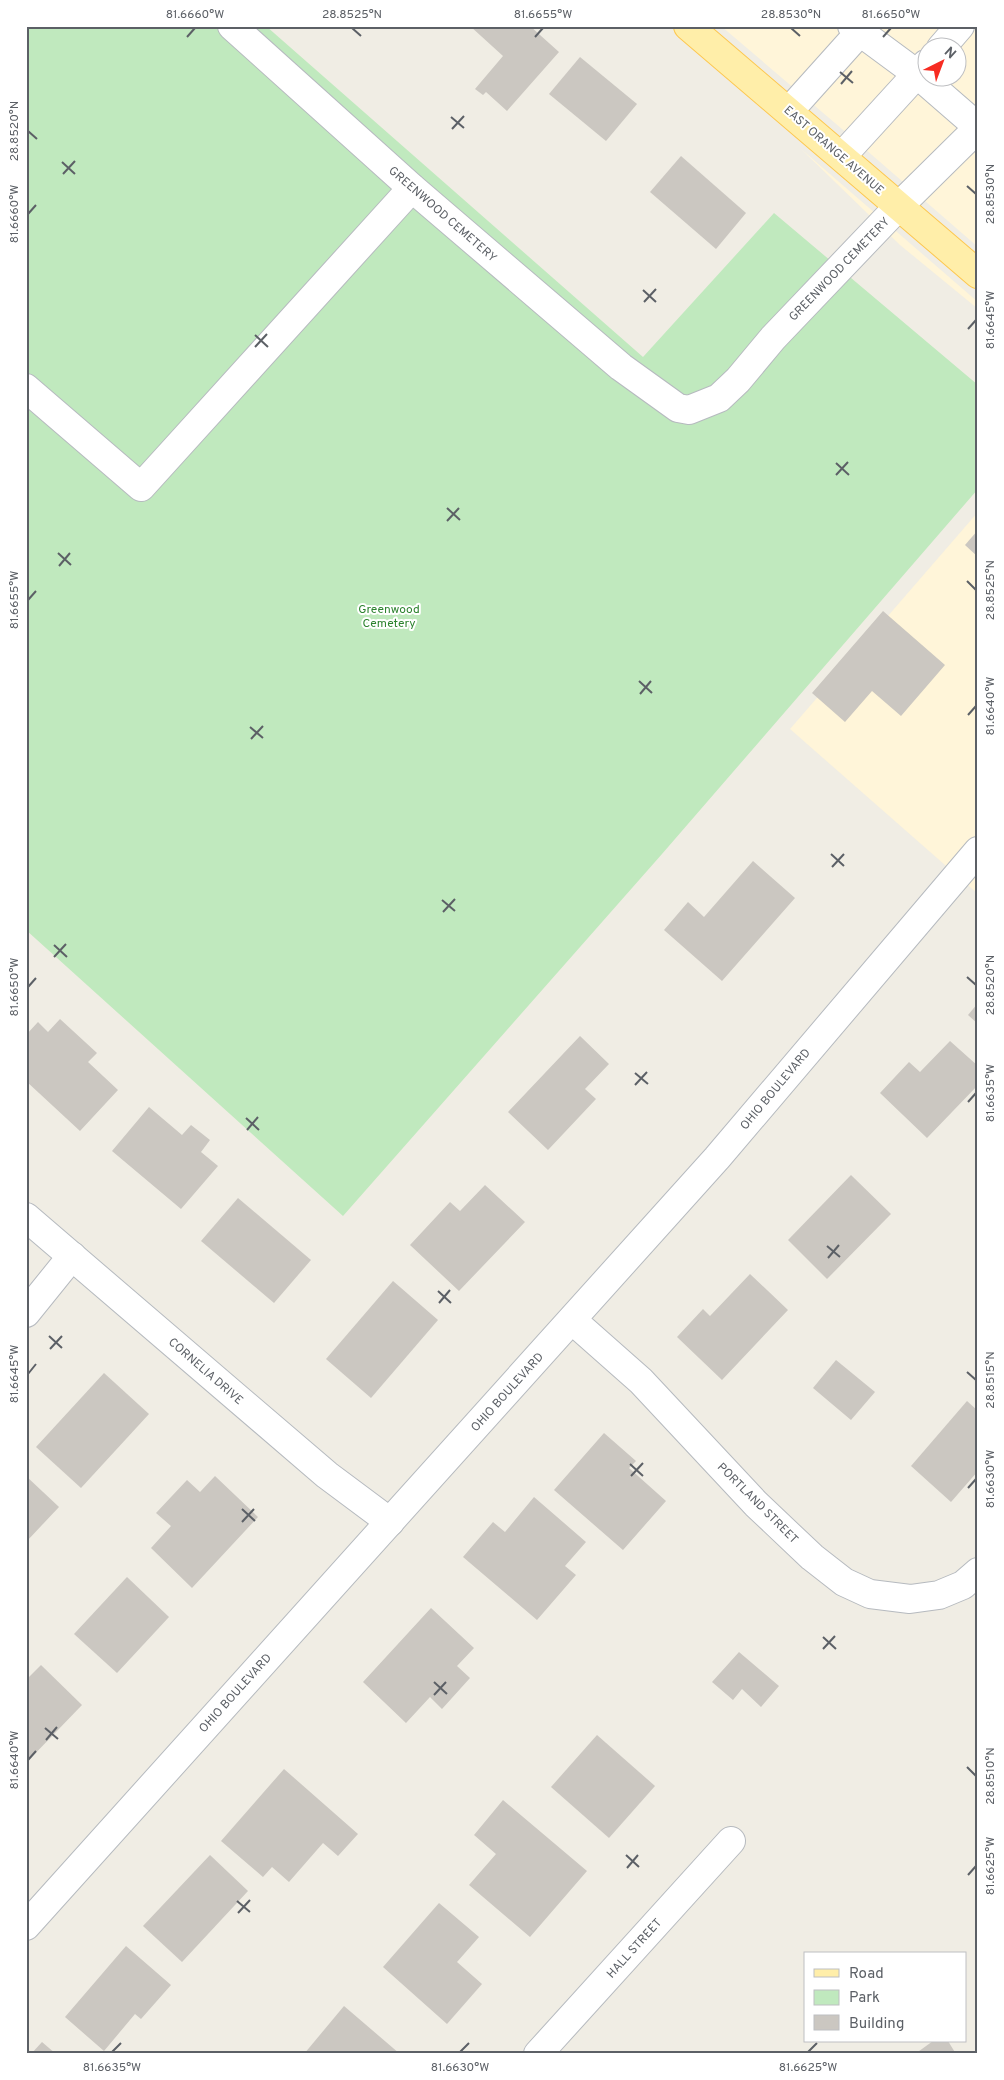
<svg xmlns="http://www.w3.org/2000/svg" width="1004" height="2080" font-family="Overpass,sans-serif">
<rect width="100%" height="100%" fill="#f0ede4"/>
<g fill="#fff5d9" fill-rule="evenodd">
<path d="M721 26H978V247L842 129ZM926 48H956V78H926Z"/>
<polygon points="801,149 978,302 978,309 900,245"/>
<polygon points="978,512 978,894 790,729"/>
</g>
<polygon fill="#c0e9be" points="26,26 266,26 643,357 774,213 978,385 978,489 662,854 343,1216 26,930"/>
<g fill="#cbc7c1">
<polygon points="470,26 530,26 559,52 507,111 486,92 483,95 475,89 503,56"/>
<polygon points="580,57 637,104 606,141 549,94"/>
<polygon points="681,156 746,213 716,249 650,192"/>
<polygon points="978,530 978,557 965,545"/>
<polygon points="883,611 945,665 901,716 872,691 845,722 812,693"/>
<polygon points="753,861 795,898 722,981 664,930 688,902 704,917"/>
<polygon points="978,1003 978,1024 968,1015"/>
<polygon points="60,1019 97,1053 88,1062 118,1090 80,1131 26,1081 26,1035 38,1022 48,1032"/>
<polygon points="580,1036 609,1064 585,1089 596,1099 548,1150 508,1112"/>
<polygon points="950,1041 978,1066 978,1085 927,1138 880,1093 909,1062 920,1072"/>
<polygon points="149,1107 182,1135 191,1125 210,1140 201,1152 218,1166 181,1209 112,1151"/>
<polygon points="851,1175 891,1214 827,1279 788,1240"/>
<polygon points="485,1185 525,1222 459,1291 410,1245 450,1202 460,1211"/>
<polygon points="238,1198 311,1260 274,1303 201,1241"/>
<polygon points="750,1274 788,1310 722,1380 677,1337 703,1309 710,1316"/>
<polygon points="393,1281 438,1320 371,1398 326,1359"/>
<polygon points="836,1360 875,1392 851,1420 813,1388"/>
<polygon points="104,1373 149,1414 81,1488 36,1447"/>
<polygon points="967,1401 978,1411 978,1471 951,1502 911,1466"/>
<polygon points="604,1433 636,1461 629,1468 666,1501 623,1550 554,1490"/>
<polygon points="26,1476 59,1507 26,1542"/>
<polygon points="215,1476 258,1517 192,1588 151,1548 171,1526 156,1513 187,1480 200,1492"/>
<polygon points="534,1497 586,1542 565,1566 576,1575 537,1620 463,1557 493,1522 505,1532"/>
<polygon points="127,1577 169,1617 117,1673 74,1634"/>
<polygon points="431,1608 474,1648 457,1666 470,1678 442,1709 430,1697 406,1723 363,1682"/>
<polygon points="739,1652 779,1686 761,1707 742,1689 733,1700 712,1682"/>
<polygon points="41,1665 82,1705 26,1763 26,1680"/>
<polygon points="597,1735 655,1786 609,1838 551,1787"/>
<polygon points="284,1769 358,1834 338,1856 323,1843 289,1882 272,1867 263,1877 221,1841"/>
<polygon points="503,1800 587,1871 530,1937 469,1885 496,1854 474,1835"/>
<polygon points="210,1855 248,1891 182,1962 143,1926"/>
<polygon points="439,1903 479,1937 457,1962 482,1984 447,2024 383,1967"/>
<polygon points="126,1946 171,1985 141,2019 135,2014 104,2051 65,2017"/>
<polygon points="344,2006 400,2054 304,2054"/>
<polygon points="933,2041 948,2041 956,2054 915,2054"/>
<polygon points="42,2042 56,2054 31,2054"/>
</g>
<g fill="none" stroke-linecap="round" stroke-linejoin="round">
<g stroke="#b6babf" stroke-width="30">
<g id="minor">
<polyline points="232,26 412,188 621,367 678,408 689,410 719,398 738,380 773,338 899,206 978,128"/>
<polyline points="852,26 917,74 978,127"/>
<polyline points="941,48 960,26"/>
<polyline points="789,111 859,33"/>
<polyline points="842,156 926,64"/>
<polyline points="26,388 141,487 412,188"/>
<polyline points="26,1217 327,1475 390,1522"/>
<polyline points="26,1313 72,1256"/>
<polyline points="572,1320 641,1381 756,1504 812,1557 844,1582 870,1594 910,1599 939,1595 963,1585 978,1572"/>
<polyline points="26,1926 717,1158 978,851"/>
<polyline points="538,2054 731,1841"/>
</g>
</g>
<g stroke="#fdc74f" stroke-width="30">
<polyline id="major" points="688,26 978,274"/>
</g>
<use href="#minor" stroke="#fff" stroke-width="28"/>
<use href="#major" stroke="#ffeea9" stroke-width="28"/>
</g>
<path fill="none" stroke="#5c6066" stroke-width="2" d="M352 28 361 36M791 28 800 36M187 37 195 28M535 37 543 28M883 37 891 28M840 72 853 83M841 84 852 71M451 117 464 128M452 129 464 116M28 131 37 139M62 162 75 174M63 174 75 161M967 186 976 194M28 214 36 205M643 290 656 302M644 302 656 289M968 329 976 320M255 335 268 347M255 347 267 334M836 463 849 475M836 475 848 462M447 508 460 520M447 521 459 508M58 553 71 565M59 566 70 553M967 581 976 590M28 600 36 591M639 681 652 693M640 694 651 681M968 715 976 706M250 727 263 738M251 739 263 726M831 854 844 866M832 867 844 854M442 900 455 911M443 912 455 899M54 945 67 957M54 957 66 944M967 977 976 985M28 987 36 978M635 1073 648 1084M635 1085 647 1072M968 1102 976 1093M246 1118 259 1130M247 1130 258 1117M827 1246 840 1257M828 1258 839 1245M438 1291 451 1303M439 1303 450 1290M49 1336 62 1348M50 1349 62 1336M967 1372 976 1380M28 1374 36 1364M630 1464 643 1476M631 1476 643 1463M968 1488 976 1479M242 1509 255 1521M242 1522 254 1509M823 1637 836 1649M823 1649 835 1636M434 1682 447 1694M434 1695 446 1682M45 1728 58 1739M46 1740 57 1727M28 1760 36 1751M967 1767 976 1776M626 1855 639 1867M627 1868 638 1855M968 1875 976 1866M237 1901 250 1912M238 1913 250 1900M112 2052 121 2043M460 2052 469 2043M808 2052 817 2043"/>
<g text-anchor="middle" stroke-width="4" stroke-linejoin="round" paint-order="stroke">
<g font-size="12" fill="#5c6066" stroke="#fff">
<text transform="translate(834 150) rotate(41)" y="4">EAST ORANGE AVENUE</text>
<text transform="translate(443 214) rotate(41)" y="4">GREENWOOD CEMETERY</text>
<text transform="translate(839 269) rotate(-46)" y="4">GREENWOOD CEMETERY</text>
<text transform="translate(775 1089) rotate(-50)" y="4">OHIO BOULEVARD</text>
<text transform="translate(206 1371) rotate(41)" y="4">CORNELIA DRIVE</text>
<text transform="translate(507 1392) rotate(-48)" y="4">OHIO BOULEVARD</text>
<text transform="translate(758 1503) rotate(45)" y="4">PORTLAND STREET</text>
<text transform="translate(235 1693) rotate(-48)" y="4">OHIO BOULEVARD</text>
<text transform="translate(634 1948) rotate(-48)" y="4">HALL STREET</text>
</g>
<g font-size="12" fill="#2d832f" stroke="#fff">
<text x="389" y="613">Greenwood<tspan x="389" dy="14">Cemetery</tspan></text>
</g>
</g>
<rect width="1004" height="2080" fill="none" stroke="#ffffff" stroke-width="55"/>
<rect x="804" y="1952" width="162" height="90" fill="#ffffff" stroke="#bebfc2"/>
<rect x="814" y="1969" width="25" height="8" fill="#ffeea9" stroke="#bebfc2"/>
<text x="849" y="1978" font-size="15" fill="#5c6066">Road</text>
<rect x="814" y="1990" width="25" height="15" fill="#c0e9be" stroke="#bebfc2"/>
<text x="849" y="2002" font-size="15" fill="#5c6066">Park</text>
<rect x="814" y="2015" width="25" height="15" fill="#cbc7c1" stroke="#bebfc2"/>
<text x="849" y="2028" font-size="15" fill="#5c6066">Building</text>
<g transform="translate(942 62) rotate(42)"><circle r="24" fill="#ffffff" stroke="#bebfc2"/>
<path d="M0-4L9 19L0 12L-9 19Z" fill="#f72c22"/>
<text y="-8" font-size="14" font-weight="bold" text-anchor="middle" fill="#5c6066">N</text>
</g>
<rect x="28" y="28" width="948" height="2024" fill="none" stroke="#5c6066" stroke-width="2"/>
<g font-size="12" text-anchor="middle" fill="#5c6066">
<text x="195" y="18">81.6660°W</text>
<text x="352" y="18">28.8525°N</text>
<text x="543" y="18">81.6655°W</text>
<text x="791" y="18">28.8530°N</text>
<text x="891" y="18">81.6650°W</text>
<text transform="translate(14 131) rotate(-90)" y="4">28.8520°N</text>
<text transform="translate(990 194) rotate(-90)" y="4">28.8530°N</text>
<text transform="translate(14 214) rotate(-90)" y="4">81.6660°W</text>
<text transform="translate(990 320) rotate(-90)" y="4">81.6645°W</text>
<text transform="translate(990 590) rotate(-90)" y="4">28.8525°N</text>
<text transform="translate(14 600) rotate(-90)" y="4">81.6655°W</text>
<text transform="translate(990 706) rotate(-90)" y="4">81.6640°W</text>
<text transform="translate(990 985) rotate(-90)" y="4">28.8520°N</text>
<text transform="translate(14 987) rotate(-90)" y="4">81.6650°W</text>
<text transform="translate(990 1093) rotate(-90)" y="4">81.6635°W</text>
<text transform="translate(14 1374) rotate(-90)" y="4">81.6645°W</text>
<text transform="translate(990 1380) rotate(-90)" y="4">28.8515°N</text>
<text transform="translate(990 1479) rotate(-90)" y="4">81.6630°W</text>
<text transform="translate(14 1760) rotate(-90)" y="4">81.6640°W</text>
<text transform="translate(990 1776) rotate(-90)" y="4">28.8510°N</text>
<text transform="translate(990 1866) rotate(-90)" y="4">81.6625°W</text>
<text x="112" y="2071">81.6635°W</text>
<text x="460" y="2071">81.6630°W</text>
<text x="808" y="2071">81.6625°W</text>
</g>
</svg>
